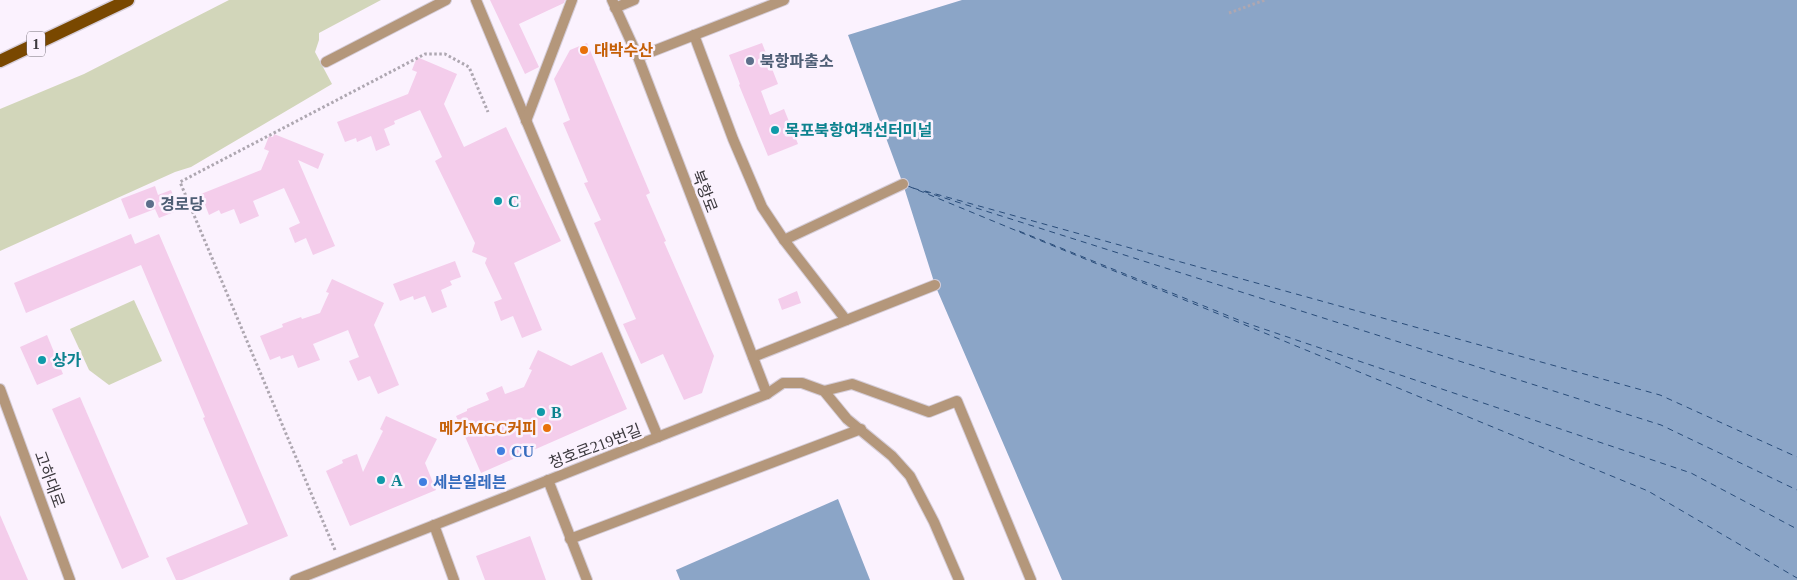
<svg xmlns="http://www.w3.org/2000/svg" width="1797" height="580" font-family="'Times New Roman','Noto Sans KR',serif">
<rect width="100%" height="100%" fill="#fbf2fe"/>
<g fill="#d2d6ba">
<polygon points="229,0 381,0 319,33 319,40 315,52 332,84 191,167 175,172 0,251 0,109 84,74"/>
<polygon points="134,300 162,361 109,385 89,370 70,329"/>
</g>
<g fill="#8ba5c7">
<polygon points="962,0 1797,0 1797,580 1062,580 935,285 903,184 848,35"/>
<polygon points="838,499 870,580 680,580 676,570"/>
</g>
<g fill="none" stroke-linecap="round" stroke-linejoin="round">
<g stroke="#2a4d7a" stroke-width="1" stroke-dasharray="6 5" stroke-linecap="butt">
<polyline points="908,186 1648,491 1797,578"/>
<polyline points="913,188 1661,425 1797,490"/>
<polyline points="925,191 1660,395 1797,457"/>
<polyline points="1019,231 1246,323 1691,473 1797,529"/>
</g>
</g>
<g fill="#f4cdeb">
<polygon points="490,0 565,0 564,3 519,24 539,67 525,74"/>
<polygon points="587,43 650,193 646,195 666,241 664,242 714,356 702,393 684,400 663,354 641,364 623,324 636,319 594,223 601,220 584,183 588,182 563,123 570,120 554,79 570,50"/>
<polygon points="762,43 778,84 761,91 770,115 784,109 798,144 768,156 739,85 740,84 729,55"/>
<polygon points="417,57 457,74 444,104 464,147 506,127 561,241 514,263 542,330 522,338 513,316 501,321 494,302 502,299 485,263 487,258 472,252 475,243 435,161 442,157 420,110 394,121 395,124 384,129 390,145 376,151 371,136 357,142 356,138 345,142 337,122 408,94 417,72 412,70"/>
<polygon points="274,134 324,154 318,169 298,160 335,246 313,255 306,238 295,243 289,228 300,223 284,188 253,201 259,216 240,224 234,209 221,214 219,210 209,215 201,194 261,170 269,151 264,149 269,136 273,137"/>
<polygon points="155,186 158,195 171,190 179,210 159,218 155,209 129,219 121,199"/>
<polygon points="131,234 135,244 159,234 288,536 182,580 176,580 166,558 248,524 203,418 205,417 141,265 26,313 14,283"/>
<polygon points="455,261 461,277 450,281 452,285 441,290 447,307 432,313 425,296 414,300 413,296 400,301 393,284"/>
<polygon points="332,279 384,303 374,325 399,385 378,394 370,376 358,381 349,361 359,357 348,330 313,344 320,360 298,368 293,355 281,359 280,356 270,360 260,336 283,327 282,324 301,317 302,319 320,313 329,293 326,292"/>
<polygon points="797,291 801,303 782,310 778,299"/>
<polygon points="47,335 63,374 37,385 20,347"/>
<polygon points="538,350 571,366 602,352 627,409 481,473 456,416 467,411 467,409 489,400 486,393 502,386 505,394 524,387 532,370 529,369"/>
<polygon points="80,397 149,557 122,569 52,409"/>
<polygon points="386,416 437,439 425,463 436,490 350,526 326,471 343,463 342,460 357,454 363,472 383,431 380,429"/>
<polygon points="0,515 28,580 0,580"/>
<polygon points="530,536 546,580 485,580 476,556"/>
</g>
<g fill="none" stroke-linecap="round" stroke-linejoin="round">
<g stroke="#d5cdd8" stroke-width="12">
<g id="minor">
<polyline points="476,0 658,437"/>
<polyline points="694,35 733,139 762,207 784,240 846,320"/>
<polyline points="638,57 784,0"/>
<polyline points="326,62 446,0"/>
<polyline points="526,121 572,0"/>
<polyline points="784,240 903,184"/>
<polyline points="753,357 935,285"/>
<polyline points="0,389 70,580"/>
<polyline points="824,391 852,384 929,412 957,401 1031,580"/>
<polyline points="767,394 783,383 802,383 824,391 847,419 892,456 910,476 934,522 959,580"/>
<polyline points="548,480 587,580"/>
<polyline points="434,525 454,580"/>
<polyline points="570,539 861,429"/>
</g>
</g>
<g stroke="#d5cdd8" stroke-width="12">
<g id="tertiary">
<polyline points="615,8 634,0"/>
<polyline points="295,580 767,394 638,57 612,0"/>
</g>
</g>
<g stroke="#d5cdd8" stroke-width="15">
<polyline id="primary" points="0,61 128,0"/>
</g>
<g stroke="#aea7b1" stroke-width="3" stroke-dasharray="2.5 2.5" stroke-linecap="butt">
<polyline points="1229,13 1265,0"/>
<polyline points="335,550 180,182 425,54 445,54 469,67 488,112"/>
</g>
<use href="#minor" stroke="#b4977b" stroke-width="10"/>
<use href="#tertiary" stroke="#b4977b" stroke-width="10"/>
<use href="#primary" stroke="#794800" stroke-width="12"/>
</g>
<g fill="#e8710a" stroke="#fbf2fe" stroke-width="2">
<circle cx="584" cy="50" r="5"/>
<circle cx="547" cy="428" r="5"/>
</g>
<g fill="#5c6f8a" stroke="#fbf2fe" stroke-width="2">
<circle cx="750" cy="61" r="5"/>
<circle cx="150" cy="204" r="5"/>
</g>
<g fill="#0f9aa8" stroke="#fbf2fe" stroke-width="2">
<circle cx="775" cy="130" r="5"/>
<circle cx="498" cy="201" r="5"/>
<circle cx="42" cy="360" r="5"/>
<circle cx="541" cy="412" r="5"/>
<circle cx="381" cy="480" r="5"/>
</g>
<g fill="#3f7fe0" stroke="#fbf2fe" stroke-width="2">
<circle cx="501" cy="451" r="5"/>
<circle cx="423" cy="482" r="5"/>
</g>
<g text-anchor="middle" stroke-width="5" stroke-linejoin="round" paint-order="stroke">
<rect fill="#fbf2fe" stroke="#757078" stroke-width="1" x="27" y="31.5" width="18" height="25" rx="4"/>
<g font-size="15" font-weight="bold" fill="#3c393e">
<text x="36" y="49">1</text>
</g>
<g font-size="16" font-weight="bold" fill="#c56008" stroke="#fbf2fe" text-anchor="start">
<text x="594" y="56">대박수산</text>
<text x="537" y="434" text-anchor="end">메가MGC커피</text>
</g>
<g font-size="16" font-weight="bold" fill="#4e5e75" stroke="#fbf2fe" text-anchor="start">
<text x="760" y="67">북항파출소</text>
<text x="160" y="210">경로당</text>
</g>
<g font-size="16" font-weight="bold" fill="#0d838f" stroke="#fbf2fe" text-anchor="start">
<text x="785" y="136">목포북항여객선터미널</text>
<text x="508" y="207">C</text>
<text x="52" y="366">상가</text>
<text x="551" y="418">B</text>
<text x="391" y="486">A</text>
</g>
<g font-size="16" fill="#3c393e" stroke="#fbf2fe">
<text transform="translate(705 191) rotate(69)" y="6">북항로</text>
<text transform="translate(595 446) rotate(-21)" y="6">청호로219번길</text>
<text transform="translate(50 479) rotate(70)" y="6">고하대로</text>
</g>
<g font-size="16" font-weight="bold" fill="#366cbe" stroke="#fbf2fe" text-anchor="start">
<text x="511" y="457">CU</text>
<text x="433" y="488">세븐일레븐</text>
</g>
</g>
</svg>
